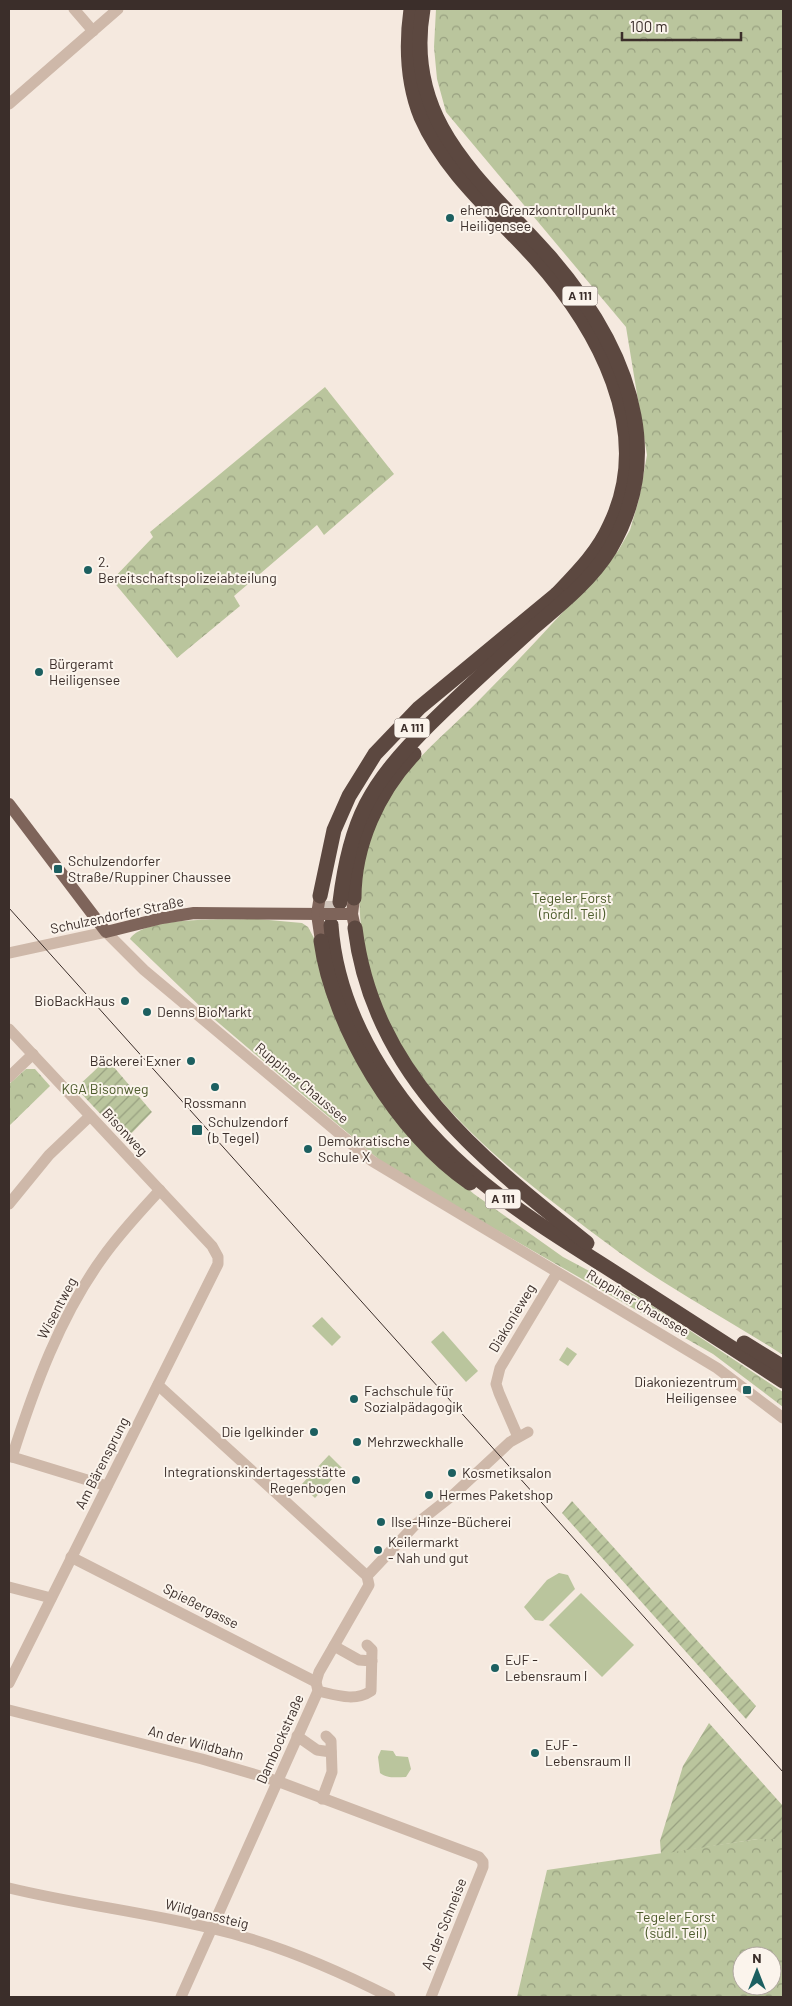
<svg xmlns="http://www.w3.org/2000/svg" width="792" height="2006" font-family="Barlow,sans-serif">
<defs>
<pattern id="forest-crowns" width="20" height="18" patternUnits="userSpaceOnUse" patternTransform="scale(1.25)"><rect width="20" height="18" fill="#bac59d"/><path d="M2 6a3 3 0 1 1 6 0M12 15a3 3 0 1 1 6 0" fill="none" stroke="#98a080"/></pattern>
<pattern id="garden-furrows" width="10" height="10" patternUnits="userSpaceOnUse" patternTransform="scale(1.25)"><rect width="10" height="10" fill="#bac59d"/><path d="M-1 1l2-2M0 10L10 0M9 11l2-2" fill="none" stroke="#98a080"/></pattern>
</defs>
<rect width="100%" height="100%" fill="#f5e9df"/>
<g fill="url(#forest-crowns)" fill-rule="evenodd">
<path d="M436 9H783V1355C730 1321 672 1290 620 1253 598 1237 576 1220 554 1203 464 1134 377 1052 362 934 356 893 361 847 380 810 405 764 451 730 487 692 532 647 575 599 618 551L630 530 639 499 647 455 626 327 446 112 437 79 434 47Z"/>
<polygon points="325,387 394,474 324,535 317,525 234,596 240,606 177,658 112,580 153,537 150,532"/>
<path d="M258 919 302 923 308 927 434 1160 474 1194 563 1257 642 1299 783 1392V1407L713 1354 390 1169 207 1013 130 939C144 915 232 920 258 919Z"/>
<polygon points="26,1069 35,1069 50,1086 9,1126 9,1084"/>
<path d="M758 1839H783V1997H517L547 1870ZM742 1956H772V1986H742Z"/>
</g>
<g fill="#bac59d">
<polygon points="322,1317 341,1337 332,1346 312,1326"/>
<polygon points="443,1331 478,1371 466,1382 431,1342"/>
<polygon points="567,1347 577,1354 568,1366 559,1360"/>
<polygon points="329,1455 342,1468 315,1498 301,1485"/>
<polygon points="559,1573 568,1575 575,1589 543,1621 535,1620 524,1607 547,1580"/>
<polygon points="581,1593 634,1645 602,1677 549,1625"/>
<path d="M381 1750 393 1751 396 1756 408 1757 411 1769 406 1777C397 1777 388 1779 380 1773L378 1757Z"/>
</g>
<g fill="url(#garden-furrows)">
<polygon points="107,1059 152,1112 125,1140 76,1088"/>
<polygon points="572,1501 756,1706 746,1719 562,1513"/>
<polygon points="709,1723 783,1806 783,1839 758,1839 661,1854 660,1841 683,1766"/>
</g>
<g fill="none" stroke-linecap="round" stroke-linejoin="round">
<polyline stroke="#d0c4bb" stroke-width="15" stroke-dasharray="15 8" stroke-linecap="butt" points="331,901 331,925"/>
<g stroke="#ceb8a9" stroke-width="11">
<polyline points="74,9 93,31"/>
<polyline points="9,104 118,9"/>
<polyline points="9,953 106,932 144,970 372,1161 717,1368 783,1418"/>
<polyline points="9,1029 212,1246 218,1257 218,1264 9,1683"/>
<polyline points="9,1077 33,1054"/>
<polyline points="9,1204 49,1155 90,1116"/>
<polyline points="158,1385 367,1576 369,1585 319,1672 316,1682 318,1691 181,1997"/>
<polyline points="518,1437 499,1393 496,1384 500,1368 557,1273"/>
<polyline points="9,1456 107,1486"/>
<path d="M12 1457C34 1388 60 1316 103 1257 120 1233 140 1212 160 1190"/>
<polyline points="71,1557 316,1682"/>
<polyline points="367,1576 416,1524 453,1495 510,1442 528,1432"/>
<polyline points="9,1587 51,1598"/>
<polyline points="334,1646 359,1660 372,1661"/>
<path d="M318 1691C336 1695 355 1702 371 1691L372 1650 367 1645"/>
<polyline points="9,1710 202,1759 277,1781 479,1857 483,1862 483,1867 431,1997"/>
<polyline points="297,1736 317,1750 331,1752"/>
<polyline points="322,1799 332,1772 331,1741 326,1736"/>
<path d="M9 1888C75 1904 143 1912 210 1928 272 1942 333 1968 390 1997"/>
</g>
<g stroke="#7e645a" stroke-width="12">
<polyline points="9,804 106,932 162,918 194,913 325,914"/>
<polyline points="320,896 317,914 321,941"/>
<polyline points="354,898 352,914 355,928"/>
</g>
<g stroke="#5c4840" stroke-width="15">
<path d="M411 9C406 45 407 82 421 117 445 172 495 214 535 258 597 327 656 431 610 525 598 552 578 572 557 594"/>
<polyline points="320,896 334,830 349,796 375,754 419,708 557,594"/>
<path d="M354 898C354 845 378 792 414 754"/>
<path d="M340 902C350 819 370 784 429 725 463 691 499 659 534 627 561 604 591 580 610 549 634 508 643 463 634 416 623 355 589 302 549 256 482 180 403 123 423 9"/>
<path d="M331 925C338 1026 406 1120 483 1183 525 1217 572 1245 617 1274 673 1310 728 1345 783 1381"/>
<path d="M355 928C373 1074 479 1157 587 1243"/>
<path d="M321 941C333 1028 398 1134 470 1183"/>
<polyline points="744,1343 783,1367"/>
</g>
<polyline stroke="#3b2e2a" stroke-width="1" points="9,908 783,1772"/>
<polyline stroke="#7e645a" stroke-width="12" points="325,914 347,914"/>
</g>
<g fill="#1c5f60" stroke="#fbf4ec" stroke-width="2">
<circle cx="450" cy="218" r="5"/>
<circle cx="88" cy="570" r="5"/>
<circle cx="39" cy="672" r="5"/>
<rect x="53" y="864" width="10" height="10" rx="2.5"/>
<circle cx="125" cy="1001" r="5"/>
<circle cx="147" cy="1012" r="5"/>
<circle cx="191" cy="1061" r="5"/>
<circle cx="215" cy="1087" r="5"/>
<rect x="191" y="1124" width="12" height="12" rx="2.5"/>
<circle cx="308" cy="1149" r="5"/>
<rect x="742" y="1385" width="10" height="10" rx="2.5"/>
<circle cx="354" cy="1399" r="5"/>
<circle cx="314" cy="1432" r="5"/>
<circle cx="357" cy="1442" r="5"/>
<circle cx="452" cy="1473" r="5"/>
<circle cx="356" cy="1480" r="5"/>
<circle cx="429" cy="1495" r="5"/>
<circle cx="381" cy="1522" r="5"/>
<circle cx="378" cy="1550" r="5"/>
<circle cx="495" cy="1668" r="5"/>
<circle cx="535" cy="1753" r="5"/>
</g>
<g text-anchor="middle" stroke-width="4" stroke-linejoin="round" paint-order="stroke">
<g fill="#fbf4ec" stroke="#756964" stroke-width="1">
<rect x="562.5" y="286.5" width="35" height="19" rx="4"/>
<rect x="394.5" y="718.5" width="35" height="19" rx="4"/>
<rect x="485.5" y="1189.5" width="35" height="19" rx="4"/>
</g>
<g font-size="12" font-weight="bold" fill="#3b2e2a">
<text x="580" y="300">A 111</text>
<text x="412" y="732">A 111</text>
<text x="503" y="1203">A 111</text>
</g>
<g font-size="14" fill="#3b2e2a" stroke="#fbf4ec" text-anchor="start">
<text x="460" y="215">ehem. Grenzkontrollpunkt<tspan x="460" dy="16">Heiligensee</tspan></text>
<text x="98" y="567">2.<tspan x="98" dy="16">Bereitschaftspolizeiabteilung</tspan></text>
<text x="49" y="669">Bürgeramt<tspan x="49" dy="16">Heiligensee</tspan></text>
<text x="68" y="866">Schulzendorfer<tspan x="68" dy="16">Straße/Ruppiner Chaussee</tspan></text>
<text x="115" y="1006" text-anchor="end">BioBackHaus</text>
<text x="157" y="1017">Denns BioMarkt</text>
<text x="181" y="1066" text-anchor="end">Bäckerei Exner</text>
<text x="215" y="1108" text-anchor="middle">Rossmann</text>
<text x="208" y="1127">Schulzendorf<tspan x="208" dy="16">(b Tegel)</tspan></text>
<text x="318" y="1146">Demokratische<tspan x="318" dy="16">Schule X</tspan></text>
<text x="737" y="1387" text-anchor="end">Diakoniezentrum<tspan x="737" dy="16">Heiligensee</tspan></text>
<text x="364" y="1396">Fachschule für<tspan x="364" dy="16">Sozialpädagogik</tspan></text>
<text x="304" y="1437" text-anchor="end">Die Igelkinder</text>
<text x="367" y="1447">Mehrzweckhalle</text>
<text x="346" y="1477" text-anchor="end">Integrationskindertagesstätte<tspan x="346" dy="16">Regenbogen</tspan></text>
<text x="462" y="1478">Kosmetiksalon</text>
<text x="439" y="1500">Hermes Paketshop</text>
<text x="391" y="1527">Ilse-Hinze-Bücherei</text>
<text x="388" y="1547">Keilermarkt<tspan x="388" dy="16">- Nah und gut</tspan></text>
<text x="505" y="1665">EJF -<tspan x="505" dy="16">Lebensraum I</tspan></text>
<text x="545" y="1750">EJF -<tspan x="545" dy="16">Lebensraum II</tspan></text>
</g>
<g font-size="14" fill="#4c5b2b" stroke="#fbf4ec">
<text x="572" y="903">Tegeler Forst<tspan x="572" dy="16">(nördl. Teil)</tspan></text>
<text x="105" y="1094">KGA Bisonweg</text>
<text x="676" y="1922">Tegeler Forst<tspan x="676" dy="16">(südl. Teil)</tspan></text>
</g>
<g font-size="14" fill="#3b2e2a" stroke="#fbf4ec">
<text transform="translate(117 915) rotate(-12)" y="5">Schulzendorfer Straße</text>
<text transform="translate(302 1083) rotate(40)" y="5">Ruppiner Chaussee</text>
<text transform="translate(125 1132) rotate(47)" y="5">Bisonweg</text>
<text transform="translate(638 1303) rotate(31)" y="5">Ruppiner Chaussee</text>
<text transform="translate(57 1308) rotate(-62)" y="5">Wisentweg</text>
<text transform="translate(512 1318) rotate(-59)" y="5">Diakonieweg</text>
<text transform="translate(102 1463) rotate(-63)" y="5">Am Bärensprung</text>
<text transform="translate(201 1606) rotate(27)" y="5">Spießergasse</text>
<text transform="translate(280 1739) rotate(-66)" y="5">Dambockstraße</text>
<text transform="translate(196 1743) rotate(15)" y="5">An der Wildbahn</text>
<text transform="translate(207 1914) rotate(14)" y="5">Wildganssteig</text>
<text transform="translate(444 1924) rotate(-68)" y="5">An der Schneise</text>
</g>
</g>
<rect width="792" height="2006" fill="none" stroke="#3b2e2a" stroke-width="20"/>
<g transform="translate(757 1971)"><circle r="24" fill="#fbf4ec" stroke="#aea59e"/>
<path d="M0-4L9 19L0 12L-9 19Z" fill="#1c5f60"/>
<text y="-8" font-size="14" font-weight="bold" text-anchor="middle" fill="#3b2e2a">N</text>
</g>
<path d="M622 32v8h119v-8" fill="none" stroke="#3b2e2a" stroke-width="2.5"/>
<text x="630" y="32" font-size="15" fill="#3b2e2a" stroke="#fbf4ec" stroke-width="4" paint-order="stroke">100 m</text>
</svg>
